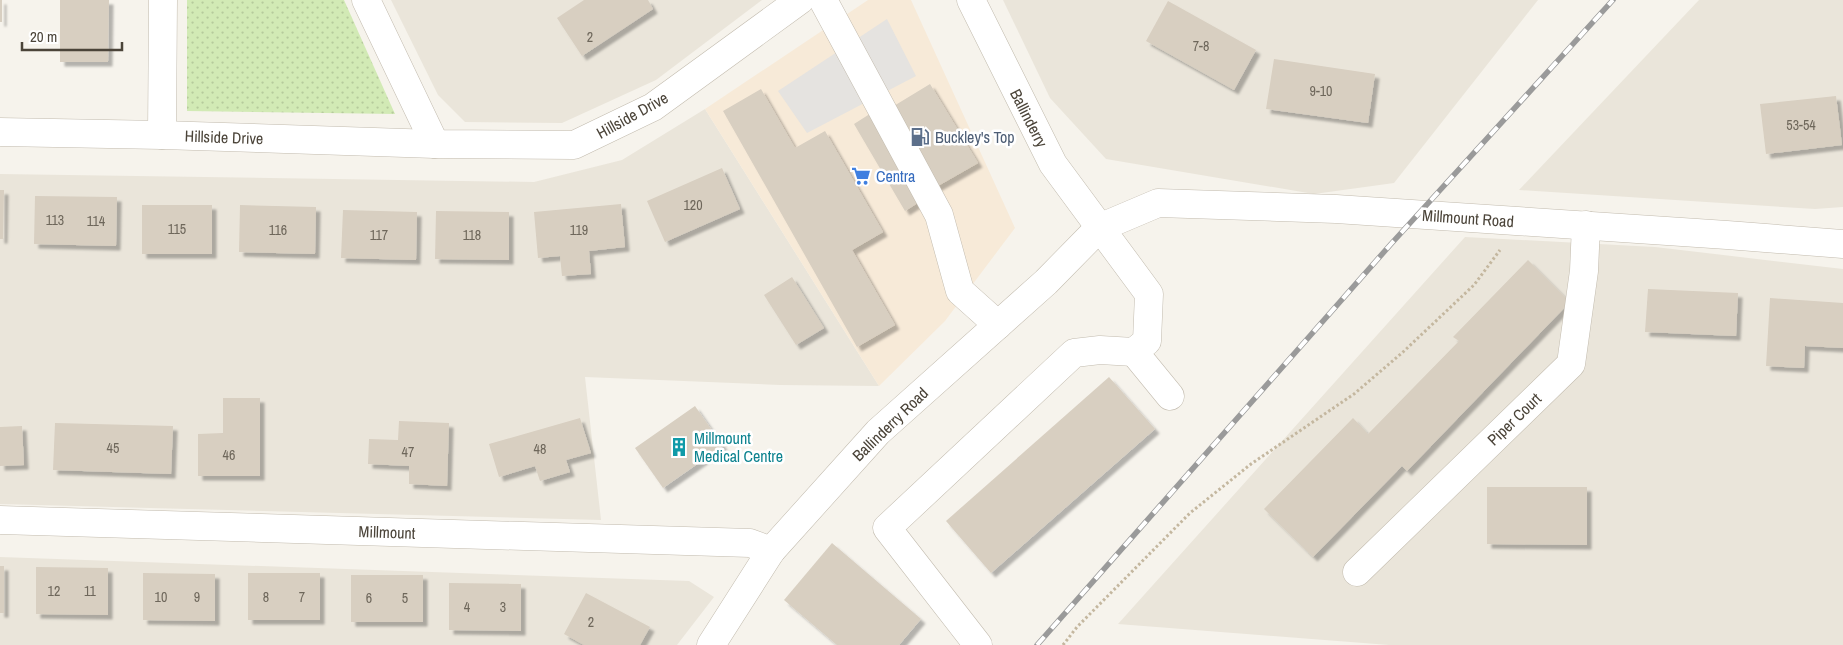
<svg xmlns="http://www.w3.org/2000/svg" width="1843" height="645" font-family="'Archivo Narrow',sans-serif">
<defs>
<pattern id="grass-dots" width="8" height="8" patternUnits="userSpaceOnUse" patternTransform="scale(1.25)"><rect width="8" height="8" fill="#d2eab5"/><path d="M2 2h.1M6 6h.1" fill="none" stroke="#b6ca9c" stroke-width="1.8" stroke-linecap="round"/></pattern>
<filter id="shadow"><feDropShadow dx="4.5" dy="4.5" stdDeviation="1" flood-color="#0004"/></filter>
</defs>
<rect width="100%" height="100%" fill="#f6f3ec"/>
<g fill="#eae5da">
<polygon points="391,0 762,0 656,80 562,123 465,122 438,95"/>
<polygon points="1003,0 1538,0 1394,183 1314,194 1106,159 1050,98"/>
<polygon points="1699,0 1843,0 1843,207 1815,209 1519,190"/>
<polygon points="705,109 879,386 780,385 585,377 601,520 0,504 0,174 534,182 622,160"/>
<polygon points="1465,237 1655,247 1843,269 1843,645 1389,645 1118,624"/>
<polygon points="0,557 689,581 714,597 677,645 0,645"/>
</g>
<polygon fill="#f7ead8" points="868,0 911,0 1015,228 945,321 879,386 705,109"/>
<polygon fill="url(#grass-dots)" points="187,0 344,0 395,114 187,111"/>
<polygon fill="#e5e3e0" points="887,19 916,76 807,133 778,91"/>
<g fill="#d8cfc1" filter="url(#shadow)">
<rect x="0" y="0" width="2" height="22"/>
<polygon points="60,0 109,0 108,62 60,62"/>
<polygon points="584,0 648,0 653,9 582,56 557,18"/>
<polygon points="1168,1 1256,50 1234,90 1146,41"/>
<polygon points="1274,59 1375,74 1368,123 1266,109"/>
<polygon points="930,84 978,163 922,195 924,199 905,211 854,124 876,110 879,115"/>
<polygon points="761,89 795,148 825,131 883,232 852,250 895,325 857,347 723,111"/>
<polygon points="1836,96 1842,145 1766,154 1760,104"/>
<polygon points="722,168 740,209 665,242 647,201"/>
<polygon points="0,190 4,190 3,239 0,239"/>
<polygon points="35,196 117,197 116,246 34,244"/>
<polygon points="621,204 625,247 589,251 591,274 562,276 560,256 538,258 534,212"/>
<rect x="142" y="205" width="70" height="49"/>
<polygon points="240,205 316,207 315,254 239,252"/>
<polygon points="343,210 417,212 416,260 341,258"/>
<polygon points="436,211 509,212 509,260 435,259"/>
<polygon points="1528,260 1570,302 1407,471 1402,466 1313,557 1264,509 1353,418 1368,434 1459,341 1453,337"/>
<polygon points="792,277 824,328 796,345 764,295"/>
<polygon points="1648,289 1738,293 1736,336 1645,332"/>
<polygon points="1770,298 1843,303 1843,348 1805,346 1804,368 1766,366"/>
<polygon points="1109,377 1155,429 991,573 946,521"/>
<polygon points="223,398 260,398 260,476 198,476 198,434 223,433"/>
<polygon points="695,406 723,446 663,488 635,448"/>
<polygon points="580,418 591,453 566,460 570,472 540,481 535,466 499,477 489,444"/>
<polygon points="399,421 449,423 447,486 409,484 409,466 368,464 369,439 398,440"/>
<polygon points="55,423 173,426 171,474 53,470"/>
<polygon points="22,426 24,465 0,466 0,427"/>
<polygon points="1487,487 1587,487 1587,545 1487,544"/>
<polygon points="832,543 921,619 899,645 837,645 784,600"/>
<rect x="0" y="566" width="4" height="47"/>
<polygon points="36,567 108,568 108,615 36,614"/>
<polygon points="143,573 215,574 215,621 143,620"/>
<rect x="248" y="573" width="72" height="47"/>
<rect x="351" y="575" width="72" height="47"/>
<polygon points="449,583 521,584 521,631 449,630"/>
<polygon points="586,593 650,627 640,645 584,645 564,634"/>
</g>
<g fill="none" stroke-linecap="round" stroke-linejoin="round">
<g stroke="#c2bbae" stroke-width="29">
<g id="minor">
<polyline points="366,0 435,144"/>
<polyline points="823,0 939,215 960,291 998,325"/>
<polyline points="971,0 1053,164 1149,294 1147,341 1134,352 1170,396"/>
<polyline points="0,132 162,135 435,144 574,145 653,107 800,0"/>
<polyline points="162,135 163,0"/>
<polyline points="0,520 750,543 771,551"/>
<polyline points="1357,572 1571,364 1584,271 1586,225"/>
<polyline points="711,645 771,551 878,432 1046,282 1099,228 1158,203 1336,209 1727,235 1843,244"/>
<polyline points="978,645 887,528 1074,353 1100,350 1134,352"/>
</g>
</g>
<polyline stroke="#c4b79f" stroke-width="3" stroke-dasharray="2.5 2.5" stroke-linecap="butt" points="1063,645 1077,627 1190,513 1251,464 1354,394 1403,352 1474,285 1500,250"/>
<use href="#minor" stroke="#fff" stroke-width="28"/>
<g stroke="#9a9a9a" stroke-width="5.5">
<polyline id="rail" points="1037,645 1391,244 1613,0"/>
</g>
<use href="#rail" stroke="#fff" stroke-width="4" stroke-dasharray="11" stroke-linecap="butt"/>
</g>
<defs>
<g id="fuel-bare" transform="scale(1.5)"><path d="M-5.5-6h7V0h2V4h1.3V-2.5L3-4.5l.8-.8L6-3V5H2.5V1h-1V6h-7ZM-4.2-4.7v3.2H.2V-4.7Z" fill="#5c6f8a" stroke="#fff" stroke-width="2.5" paint-order="stroke"/></g>
<g id="supermarket-bare" transform="scale(1.5)"><path d="M-6-5.5h2.5l.6 2H6L4.5 2H-2.5L-4.4-4H-6ZM-1.5 3.2a1.3 1.3 0 1 0 .1 0ZM3 3.2a1.3 1.3 0 1 0 .1 0Z" fill="#3f7fe0" stroke="#fff" stroke-width="2.5" paint-order="stroke"/></g>
<g id="building-bare" transform="scale(1.5)"><path d="M-4-6H4V6H1V3H-1V6H-4ZM-2.5-4.3h1.7v1.8h-1.7ZM.8-4.3h1.7v1.8H.8ZM-2.5-1h1.7V.8h-1.7ZM.8-1h1.7V.8H.8Z" fill="#0f9aa8" stroke="#fff" stroke-width="2.5" paint-order="stroke"/></g>
</defs>
<g fill-rule="evenodd">
<use href="#fuel-bare" x="920" y="137"/>
<use href="#supermarket-bare" x="861" y="176"/>
<use href="#building-bare" x="679" y="447"/>
</g>
<g text-anchor="middle" stroke-width="5" stroke-linejoin="round" paint-order="stroke">
<g font-size="14" fill="#6e675b">
<text x="590" y="42">2</text>
<text x="1201" y="51">7-8</text>
<text x="1321" y="96">9-10</text>
<text x="1801" y="130">53-54</text>
<text x="693" y="210">120</text>
<text x="55" y="225">113</text>
<text x="96" y="226">114</text>
<text x="177" y="234">115</text>
<text x="278" y="235">116</text>
<text x="579" y="235">119</text>
<text x="379" y="240">117</text>
<text x="472" y="240">118</text>
<text x="113" y="453">45</text>
<text x="540" y="454">48</text>
<text x="408" y="457">47</text>
<text x="229" y="460">46</text>
<text x="54" y="596">12</text>
<text x="90" y="596">11</text>
<text x="161" y="602">10</text>
<text x="197" y="602">9</text>
<text x="266" y="602">8</text>
<text x="302" y="602">7</text>
<text x="369" y="603">6</text>
<text x="405" y="603">5</text>
<text x="467" y="612">4</text>
<text x="503" y="612">3</text>
<text x="591" y="627">2</text>
</g>
<g font-size="16" fill="#4b4439" stroke="#fff">
<text transform="translate(632 115) rotate(-29)" y="6">Hillside Drive</text>
<text transform="translate(1029 118) rotate(63)" y="6">Ballinderry</text>
<text transform="translate(224 137) rotate(2)" y="6">Hillside Drive</text>
<text transform="translate(1468 218) rotate(4)" y="6">Millmount Road</text>
<text transform="translate(1514 419) rotate(-44)" y="6">Piper Court</text>
<text transform="translate(890 424) rotate(-44)" y="6">Ballinderry Road</text>
<text transform="translate(387 532) rotate(2)" y="6">Millmount</text>
</g>
<g font-size="16" fill="#4e5e75" stroke="#fff" text-anchor="start">
<text x="935" y="143">Buckley's Top</text>
</g>
<g font-size="16" fill="#366cbe" stroke="#fff" text-anchor="start">
<text x="876" y="182">Centra</text>
</g>
<g font-size="16" fill="#0d838f" stroke="#fff" text-anchor="start">
<text x="694" y="444">Millmount<tspan x="694" dy="18">Medical Centre</tspan></text>
</g>
</g>
<path d="M22 42v8h100v-8" fill="none" stroke="#4b4439" stroke-width="2.5"/>
<text x="30" y="42" font-size="15" fill="#4b4439" stroke="#ffffff" stroke-width="4" paint-order="stroke">20 m</text>
</svg>
